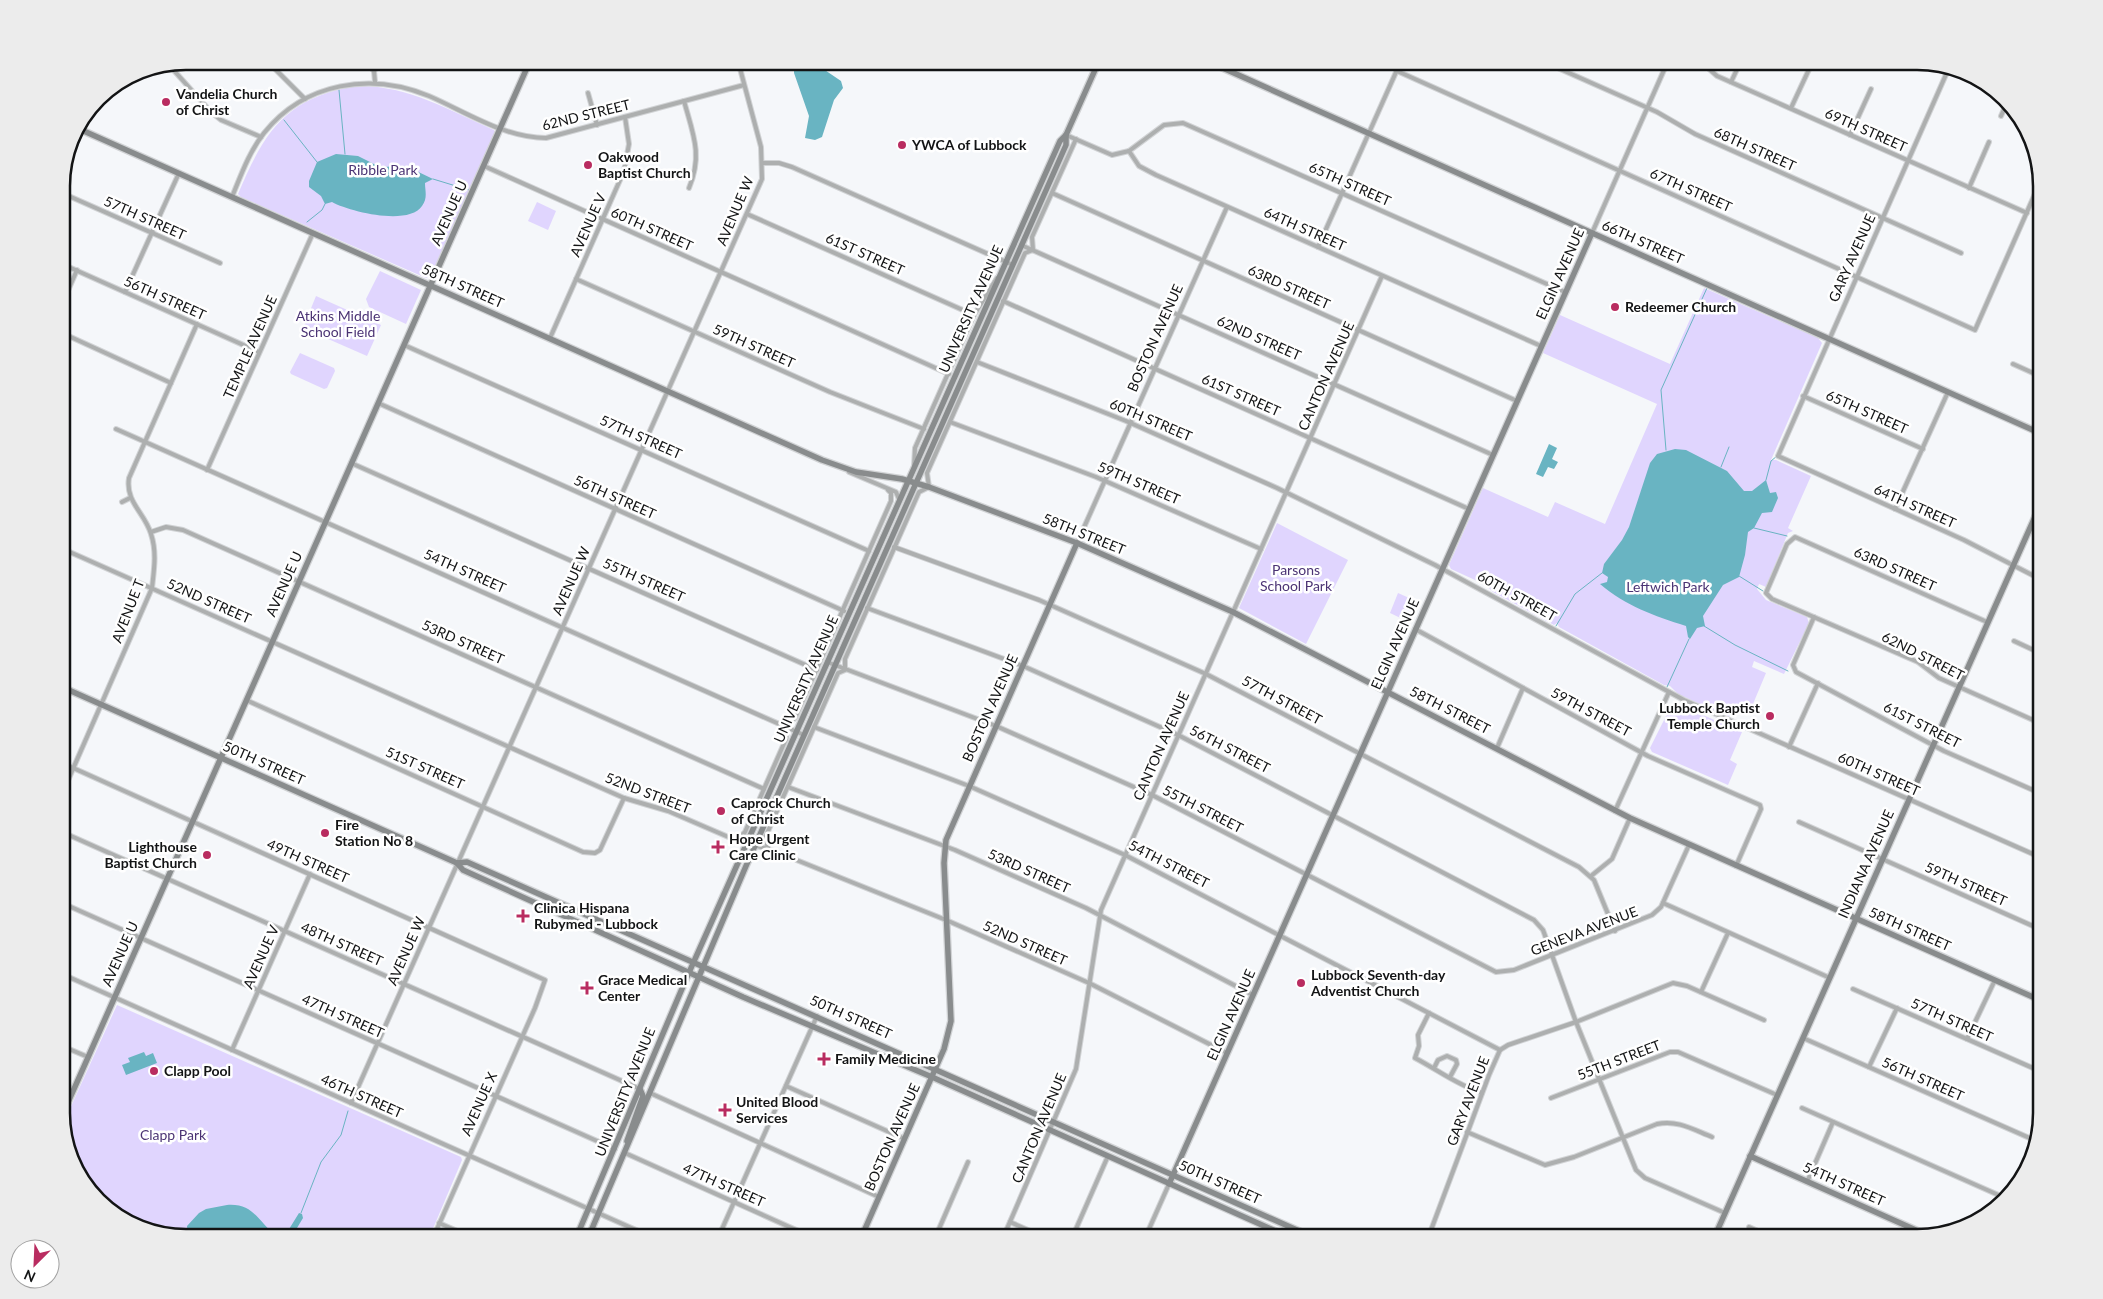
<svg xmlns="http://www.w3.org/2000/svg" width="2103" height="1299" font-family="Lato,sans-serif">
<rect width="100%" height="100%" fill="#f5f7fa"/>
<g fill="#e0d5fe">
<path d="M357 86C407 85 449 110 494 130L495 132 431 275 426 278 241 197 238 194C264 132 286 97 357 86Z"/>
<polygon points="537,202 556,211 548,230 528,221"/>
<polygon points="380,271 421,290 406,324 369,307 366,299"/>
<polygon points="1704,288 1818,338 1822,343 1771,460 1776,460 1811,476 1788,528 1793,531 1788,533 1766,587 1759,584 1757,589 1766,600 1807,617 1809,623 1784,674 1754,661 1752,667 1766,673 1750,711 1735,705 1729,717 1678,694 1670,686 1664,685 1559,627 1557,623 1554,625 1493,592 1486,585 1451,569 1449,565 1483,488 1548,517 1555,502 1605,524 1657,404 1543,353 1560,315 1670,364"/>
<polygon points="316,296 381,325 367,356 303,328"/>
<polygon points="300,353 334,368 335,371 327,388 324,389 291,374 290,372"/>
<polygon points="1277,523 1348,560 1306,644 1239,608"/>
<polygon points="1398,593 1418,602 1409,622 1390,613"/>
<polygon points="1673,702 1742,732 1730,760 1737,764 1728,785 1652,752 1650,748"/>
<polygon points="117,1005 461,1157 462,1160 429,1238 186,1238 123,1221 78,1176 63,1124"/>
</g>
<g fill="#69b4c2">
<polygon points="799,62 813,62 841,81 843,88 834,100 822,137 815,140 805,138 809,116 794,73 794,66"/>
<path d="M336 154 358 156 380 167 406 166 433 179 425 183C425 191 428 198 422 206 409 226 350 212 332 202L325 204 321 196 309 187V181L317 162Z"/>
<polygon points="1549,444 1557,448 1552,459 1558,462 1554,469 1548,467 1543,477 1536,474"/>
<path d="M1675 449 1686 450 1727 471 1744 491H1752L1766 480 1770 493 1776 492 1778 498 1772 512 1762 513 1754 528 1748 532 1745 555 1739 577 1723 585 1703 616 1705 626 1697 628 1690 639 1688 637 1686 626C1654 616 1626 606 1600 584L1607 582 1608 577 1602 573 1604 564 1622 540 1629 527 1650 463 1657 454Z"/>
<polygon points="144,1052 146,1056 153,1053 157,1063 126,1075 122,1065 130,1062 128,1058"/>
<path d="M227 1205C255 1203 258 1223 277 1236L286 1234 299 1213 302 1214 303 1218 291 1238 188 1236 187 1226 199 1213 206 1209Z"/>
</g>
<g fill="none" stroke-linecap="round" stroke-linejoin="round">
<g stroke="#69b4c2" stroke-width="1">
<polyline points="339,90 345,154"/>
<polyline points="284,120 317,162"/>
<polyline points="433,179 469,190"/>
<polyline points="307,222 322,210 325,204"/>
<polyline points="1666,450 1661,390 1707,288"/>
<polyline points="1721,467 1729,447"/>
<polyline points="1766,480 1771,461 1777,456"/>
<polyline points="1754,528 1787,536"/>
<polyline points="1739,576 1763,591"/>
<polyline points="1556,626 1575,594 1602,573"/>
<polyline points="1704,626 1735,645 1788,671"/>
<polyline points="1667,687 1689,639"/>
<polyline points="301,1213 321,1162 341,1135 348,1111"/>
</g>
<g stroke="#d1d3d5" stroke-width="6">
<g id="street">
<polyline points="267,61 305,99"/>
<polyline points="364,61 374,71 375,82"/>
<polyline points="514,61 527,67"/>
<polyline points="1542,61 1657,112 1695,134 1961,253"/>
<polyline points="1700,61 1717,76 2027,213"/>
<polyline points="1882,64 1883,61"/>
<polyline points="169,65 211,112 221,120 261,137"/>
<polyline points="1948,70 1778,456 1964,540 2042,580"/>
<polyline points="374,71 381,61"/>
<polyline points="1397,71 1975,330 2041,180"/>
<polyline points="1731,82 1741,61"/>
<polyline points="588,93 597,125"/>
<path d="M684 101C693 134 703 155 689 188"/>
<polyline points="1791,108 1812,63"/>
<polyline points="2001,116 2006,105"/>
<polyline points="79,129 83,120"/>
<polyline points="1066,135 1112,155 1129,151 1139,166 1156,175 1541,346"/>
<polyline points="1850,135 1871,89"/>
<polyline points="1129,151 1164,125 1183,123 1565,292"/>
<polyline points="763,163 779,163 792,167 1013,265"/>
<polyline points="484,166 949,374"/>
<polyline points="1969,188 1989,142"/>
<polyline points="62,193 220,263"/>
<polyline points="1052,193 1517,401"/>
<path d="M232 197C241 175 249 152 264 133 305 82 371 72 429 96 466 112 505 138 546 138L744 85"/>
<polyline points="747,214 974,315"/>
<polyline points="1592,233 1668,61"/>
<polyline points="1021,245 1493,455"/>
<polyline points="1318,247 1401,61"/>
<polyline points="62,264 259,352"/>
<polyline points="576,279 830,392 924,429"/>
<polyline points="125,292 179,173"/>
<polyline points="1003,301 1469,509"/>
<polyline points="62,304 77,270"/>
<polyline points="62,333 171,383"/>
<polyline points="550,338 624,171 629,144 625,117"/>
<polyline points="404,345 869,551"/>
<polyline points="977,362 1126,421 1277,488 1435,565 1684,700 2042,858"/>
<polyline points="2013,364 2042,377"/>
<polyline points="1803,396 1923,449"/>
<polyline points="378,403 844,611"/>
<polyline points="950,422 1096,477 1261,549"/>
<polyline points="116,429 804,735"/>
<polyline points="351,463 817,670"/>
<polyline points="914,467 915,448 974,315 997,278"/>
<polyline points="207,470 313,233"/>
<polyline points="849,472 896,492 899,499"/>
<polyline points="122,502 130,498"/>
<polyline points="1895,509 1948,392"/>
<polyline points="151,532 166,527 183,530 764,789"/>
<polyline points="1077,543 1227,207"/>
<polyline points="894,547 1039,600 1206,674 1579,867 1594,880 1615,931"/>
<polyline points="63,549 624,798 668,811 740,842 769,849 946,920 1089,983 1227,1053"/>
<polyline points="867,608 1023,666 1178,735 1534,920 1543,930 1576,1022 1636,1170 1645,1178 1725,1213"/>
<polyline points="1814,617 1793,665 1796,672 1944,751 2042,794"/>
<polyline points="1987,622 1795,537 1787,544 1766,593 1772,599 1918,662 1939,678 2042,724"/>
<polyline points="1415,629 1648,756 1760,805 1761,809 1736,866"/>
<polyline points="2014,641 2042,654"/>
<polyline points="827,662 996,726 1152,795 1496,972 1514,970 1652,915 1661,907 1689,845"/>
<polyline points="246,700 583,852 595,853 600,850 624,798"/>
<polyline points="814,727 969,786 1125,855 1500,1050"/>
<polyline points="1789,747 1818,683"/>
<polyline points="1497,748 1523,688"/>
<polyline points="62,763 545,980 535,1008 433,1238"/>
<polyline points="788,787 955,850 1086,908 1253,995"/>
<path d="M62 794 152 588C154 570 157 552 151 534 145 513 125 502 129 478L197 324"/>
<polyline points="1615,811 1669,692"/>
<polyline points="1799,822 2042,930"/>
<polyline points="62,832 640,1089"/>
<polyline points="733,840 739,838 745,832 786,739 787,731 785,727 795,718 891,501 891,493 888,490"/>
<polyline points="768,848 765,838 834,682 838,673 845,670 845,659 919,492 929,487 927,473 1025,253 1033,250 1032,237 1076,139"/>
<polyline points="1591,876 1612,859 1630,818"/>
<polyline points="62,903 615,1149"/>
<polyline points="1663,903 1830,978"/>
<polyline points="62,974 654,1238"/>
<polyline points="1853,989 2042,1072"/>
<polyline points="1701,992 1728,933"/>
<path d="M1429 1013 1418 1035 1419 1046 1415 1058C1438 1070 1457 1085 1482 1093"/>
<polyline points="1803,1038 2034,1140"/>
<polyline points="1967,1039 1995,980"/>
<polyline points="62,1046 88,1057"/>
<polyline points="232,1050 310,874"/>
<polyline points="1869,1067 1897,1008"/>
<polyline points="1434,1068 1438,1060 1447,1056 1456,1060 1457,1064 1450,1077"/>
<polyline points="786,1086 905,1139"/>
<polyline points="650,1093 879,1197"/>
<polyline points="1551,1098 1670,1052 1678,1052 1777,1095"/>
<polyline points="351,1103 762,179 761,147 738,61"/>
<polyline points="1802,1108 2003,1197"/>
<path d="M1467 1132 1545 1165 1574 1157 1657 1124C1678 1120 1692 1129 1712 1137"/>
<polyline points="625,1153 814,1238"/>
<polyline points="1807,1182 1833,1122"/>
<polyline points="1010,1222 1046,1238"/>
<polyline points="439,1223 473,1238"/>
<polyline points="1749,1227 1773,1238"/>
<polyline points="718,1238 817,1016"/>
<polyline points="935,1238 968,1162"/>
<polyline points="1003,1238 1076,1069 1101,910 1382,276"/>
<polyline points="1072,1238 1108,1156"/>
<polyline points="1145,1238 1169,1184"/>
<polyline points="1428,1238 1489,1075 1500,1050 1508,1045 1576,1022 1673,983 1687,986 1764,1020"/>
</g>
</g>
<g stroke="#d1d3d5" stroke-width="8">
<g id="secondary">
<polyline points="1207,61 2042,434"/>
<polyline points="77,128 822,460 856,472 902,479 929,487 1077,543 1233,612 1630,818 2042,1001"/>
<polyline points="62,687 457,863 467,862 1315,1238"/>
<polyline points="457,863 463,870 743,997 932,1077 1291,1238"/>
<polyline points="62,1116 530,61"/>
<polyline points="627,1141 643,1096 640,1089"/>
<polyline points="1750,1156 1927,1235"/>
<polyline points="1169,1184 1592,233"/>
<polyline points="576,1238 687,977 1060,141 1066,135 1099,61"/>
<polyline points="588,1238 746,866 1047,188 1066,145 1066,135"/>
<polyline points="861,1238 944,1049 951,1021 944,863 946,840 1077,543"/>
<polyline points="1714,1238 2042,501"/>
</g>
</g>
<use href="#street" stroke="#adafaf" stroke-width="4"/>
<use href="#secondary" stroke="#898c8d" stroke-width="5.5"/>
</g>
<g fill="#b92c60" stroke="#fff" stroke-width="2">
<circle cx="166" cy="102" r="5"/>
<circle cx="902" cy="145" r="5"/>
<circle cx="588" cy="165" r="5"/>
<circle cx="1615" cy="307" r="5"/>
<circle cx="1770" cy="716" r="5"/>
<circle cx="721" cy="811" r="5"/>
<circle cx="325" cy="833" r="5"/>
<path d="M715.5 839.5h5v5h5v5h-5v5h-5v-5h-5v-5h5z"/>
<circle cx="207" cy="855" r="5"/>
<path d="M520.5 908.5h5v5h5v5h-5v5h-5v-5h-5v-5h5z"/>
<circle cx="1301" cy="983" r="5"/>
<path d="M584.5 980.5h5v5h5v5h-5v5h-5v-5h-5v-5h5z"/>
<path d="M821.5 1051.5h5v5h5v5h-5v5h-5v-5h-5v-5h5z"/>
<circle cx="154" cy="1071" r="5"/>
<path d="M722.5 1102.5h5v5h5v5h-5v5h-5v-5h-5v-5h5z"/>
</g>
<g text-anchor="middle" stroke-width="5" stroke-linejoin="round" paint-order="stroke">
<g font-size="14" font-weight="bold" fill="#131415" stroke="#fff" text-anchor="start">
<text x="176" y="99">Vandelia Church<tspan x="176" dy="16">of Christ</tspan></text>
<text x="912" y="150">YWCA of Lubbock</text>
<text x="598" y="162">Oakwood<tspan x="598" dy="16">Baptist Church</tspan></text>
<text x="1625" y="312">Redeemer Church</text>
<text x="1760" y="713" text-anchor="end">Lubbock Baptist<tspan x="1760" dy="16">Temple Church</tspan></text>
<text x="731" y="808">Caprock Church<tspan x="731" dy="16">of Christ</tspan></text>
<text x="335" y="830">Fire<tspan x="335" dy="16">Station No 8</tspan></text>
<text x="729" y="844">Hope Urgent<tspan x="729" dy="16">Care Clinic</tspan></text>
<text x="197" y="852" text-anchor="end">Lighthouse<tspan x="197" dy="16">Baptist Church</tspan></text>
<text x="534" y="913">Clinica Hispana<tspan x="534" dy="16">Rubymed - Lubbock</tspan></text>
<text x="1311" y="980">Lubbock Seventh-day<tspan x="1311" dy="16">Adventist Church</tspan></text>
<text x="598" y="985">Grace Medical<tspan x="598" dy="16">Center</tspan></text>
<text x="835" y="1064">Family Medicine</text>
<text x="164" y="1076">Clapp Pool</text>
<text x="736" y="1107">United Blood<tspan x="736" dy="16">Services</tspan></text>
</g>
<g font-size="14" fill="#131415" stroke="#fff">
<text transform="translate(586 115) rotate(-14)" y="5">62ND STREET</text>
<text transform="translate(1866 130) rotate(24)" y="5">69TH STREET</text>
<text transform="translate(1755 149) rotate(24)" y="5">68TH STREET</text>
<text transform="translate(1350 184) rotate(24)" y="5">65TH STREET</text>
<text transform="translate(1691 190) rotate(24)" y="5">67TH STREET</text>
<text transform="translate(735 211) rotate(-67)" y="5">AVENUE W</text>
<text transform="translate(449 213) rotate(-66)" y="5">AVENUE U</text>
<text transform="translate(145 218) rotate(24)" y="5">57TH STREET</text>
<text transform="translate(588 225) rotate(-66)" y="5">AVENUE V</text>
<text transform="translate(652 229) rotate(24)" y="5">60TH STREET</text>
<text transform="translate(1305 229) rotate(24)" y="5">64TH STREET</text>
<text transform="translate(1643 242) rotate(24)" y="5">66TH STREET</text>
<text transform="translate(865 254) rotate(24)" y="5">61ST STREET</text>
<text transform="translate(1852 258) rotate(-66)" y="5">GARY AVENUE</text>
<text transform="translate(1560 274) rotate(-66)" y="5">ELGIN AVENUE</text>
<text transform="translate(463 286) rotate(24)" y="5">58TH STREET</text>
<text transform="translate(1289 287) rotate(24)" y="5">63RD STREET</text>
<text transform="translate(165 298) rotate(24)" y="5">56TH STREET</text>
<text transform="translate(971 309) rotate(-66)" y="5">UNIVERSITY AVENUE</text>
<text transform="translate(1155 338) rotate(-66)" y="5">BOSTON AVENUE</text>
<text transform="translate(1259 338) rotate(24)" y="5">62ND STREET</text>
<text transform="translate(754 346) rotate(24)" y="5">59TH STREET</text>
<text transform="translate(250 347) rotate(-66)" y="5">TEMPLE AVENUE</text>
<text transform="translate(1326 376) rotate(-66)" y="5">CANTON AVENUE</text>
<text transform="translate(1241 395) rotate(24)" y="5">61ST STREET</text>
<text transform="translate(1867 412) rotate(24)" y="5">65TH STREET</text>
<text transform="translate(1151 420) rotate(23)" y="5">60TH STREET</text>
<text transform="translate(641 437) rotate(24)" y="5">57TH STREET</text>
<text transform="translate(1139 483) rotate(23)" y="5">59TH STREET</text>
<text transform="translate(615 497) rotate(24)" y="5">56TH STREET</text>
<text transform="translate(1915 506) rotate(24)" y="5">64TH STREET</text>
<text transform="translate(1084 534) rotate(22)" y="5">58TH STREET</text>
<text transform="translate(1895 569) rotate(24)" y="5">63RD STREET</text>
<text transform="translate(465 571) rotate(24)" y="5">54TH STREET</text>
<text transform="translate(644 580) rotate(24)" y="5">55TH STREET</text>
<text transform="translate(571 581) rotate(-66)" y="5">AVENUE W</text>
<text transform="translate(284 584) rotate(-66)" y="5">AVENUE U</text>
<text transform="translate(1517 596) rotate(29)" y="5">60TH STREET</text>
<text transform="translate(209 601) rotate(24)" y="5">52ND STREET</text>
<text transform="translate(128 611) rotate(-69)" y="5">AVENUE T</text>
<text transform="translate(463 642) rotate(24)" y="5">53RD STREET</text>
<text transform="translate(1395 644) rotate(-66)" y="5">ELGIN AVENUE</text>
<text transform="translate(1923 656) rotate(27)" y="5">62ND STREET</text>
<text transform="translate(806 679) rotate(-66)" y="5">UNIVERSITY AVENUE</text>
<text transform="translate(1282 700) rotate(28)" y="5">57TH STREET</text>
<text transform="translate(990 708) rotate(-66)" y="5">BOSTON AVENUE</text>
<text transform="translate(1450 710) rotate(27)" y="5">58TH STREET</text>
<text transform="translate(1591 712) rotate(28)" y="5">59TH STREET</text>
<text transform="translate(1922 725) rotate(27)" y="5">61ST STREET</text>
<text transform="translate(1161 746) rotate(-66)" y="5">CANTON AVENUE</text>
<text transform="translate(1230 749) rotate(27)" y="5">56TH STREET</text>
<text transform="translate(264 763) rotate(24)" y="5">50TH STREET</text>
<text transform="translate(425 768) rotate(24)" y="5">51ST STREET</text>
<text transform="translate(1879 774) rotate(24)" y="5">60TH STREET</text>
<text transform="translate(648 793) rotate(21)" y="5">52ND STREET</text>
<text transform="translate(1203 809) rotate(27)" y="5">55TH STREET</text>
<text transform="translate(308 861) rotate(24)" y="5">49TH STREET</text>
<text transform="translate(1169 864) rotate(27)" y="5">54TH STREET</text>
<text transform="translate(1866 864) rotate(-66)" y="5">INDIANA AVENUE</text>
<text transform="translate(1029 871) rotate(24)" y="5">53RD STREET</text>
<text transform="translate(1966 884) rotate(24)" y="5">59TH STREET</text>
<text transform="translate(1910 929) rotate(24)" y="5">58TH STREET</text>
<text transform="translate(1584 931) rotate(-21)" y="5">GENEVA AVENUE</text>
<text transform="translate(1025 943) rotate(24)" y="5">52ND STREET</text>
<text transform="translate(342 944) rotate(24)" y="5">48TH STREET</text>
<text transform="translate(406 951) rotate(-66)" y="5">AVENUE W</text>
<text transform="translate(120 954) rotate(-66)" y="5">AVENUE U</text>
<text transform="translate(261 957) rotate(-66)" y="5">AVENUE V</text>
<text transform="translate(1231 1015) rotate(-66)" y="5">ELGIN AVENUE</text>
<text transform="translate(343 1016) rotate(24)" y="5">47TH STREET</text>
<text transform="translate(851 1017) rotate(24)" y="5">50TH STREET</text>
<text transform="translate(1952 1020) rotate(24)" y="5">57TH STREET</text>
<text transform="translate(1619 1060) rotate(-21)" y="5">55TH STREET</text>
<text transform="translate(1923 1079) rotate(24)" y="5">56TH STREET</text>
<text transform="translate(625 1092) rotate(-68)" y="5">UNIVERSITY AVENUE</text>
<text transform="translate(362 1096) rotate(24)" y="5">46TH STREET</text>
<text transform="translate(1468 1101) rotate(-69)" y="5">GARY AVENUE</text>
<text transform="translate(479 1104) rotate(-66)" y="5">AVENUE X</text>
<text transform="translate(1039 1128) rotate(-67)" y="5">CANTON AVENUE</text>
<text transform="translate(892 1137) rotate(-66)" y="5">BOSTON AVENUE</text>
<text transform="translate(1220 1182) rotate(24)" y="5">50TH STREET</text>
<text transform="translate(1844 1184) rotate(24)" y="5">54TH STREET</text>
<text transform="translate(724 1185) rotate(24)" y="5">47TH STREET</text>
</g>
<g font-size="14" fill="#4b3374" stroke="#fff">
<text x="383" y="175">Ribble Park</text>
<text x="338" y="321">Atkins Middle<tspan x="338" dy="16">School Field</tspan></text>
<text x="1296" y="575">Parsons<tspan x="1296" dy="16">School Park</tspan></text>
<text x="1668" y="592">Leftwich Park</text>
<text x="173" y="1140">Clapp Park</text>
</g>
</g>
<path d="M0 0H2103V1299H0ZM186 70H1917A116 116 0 0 1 2033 186V1113A116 116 0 0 1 1917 1229H186A116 116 0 0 1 70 1113V186A116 116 0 0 1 186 70Z" fill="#ececec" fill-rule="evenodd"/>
<path fill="none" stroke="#131415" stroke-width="2.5" d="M186 70H1917A116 116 0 0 1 2033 186V1113A116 116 0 0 1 1917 1229H186A116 116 0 0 1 70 1113V186A116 116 0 0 1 186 70Z"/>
<g transform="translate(35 1264) rotate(204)"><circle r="24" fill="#ffffff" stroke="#a1a1a1"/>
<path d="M0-4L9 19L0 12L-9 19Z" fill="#b92c60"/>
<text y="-8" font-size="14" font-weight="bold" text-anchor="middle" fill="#131415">N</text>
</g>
</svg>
